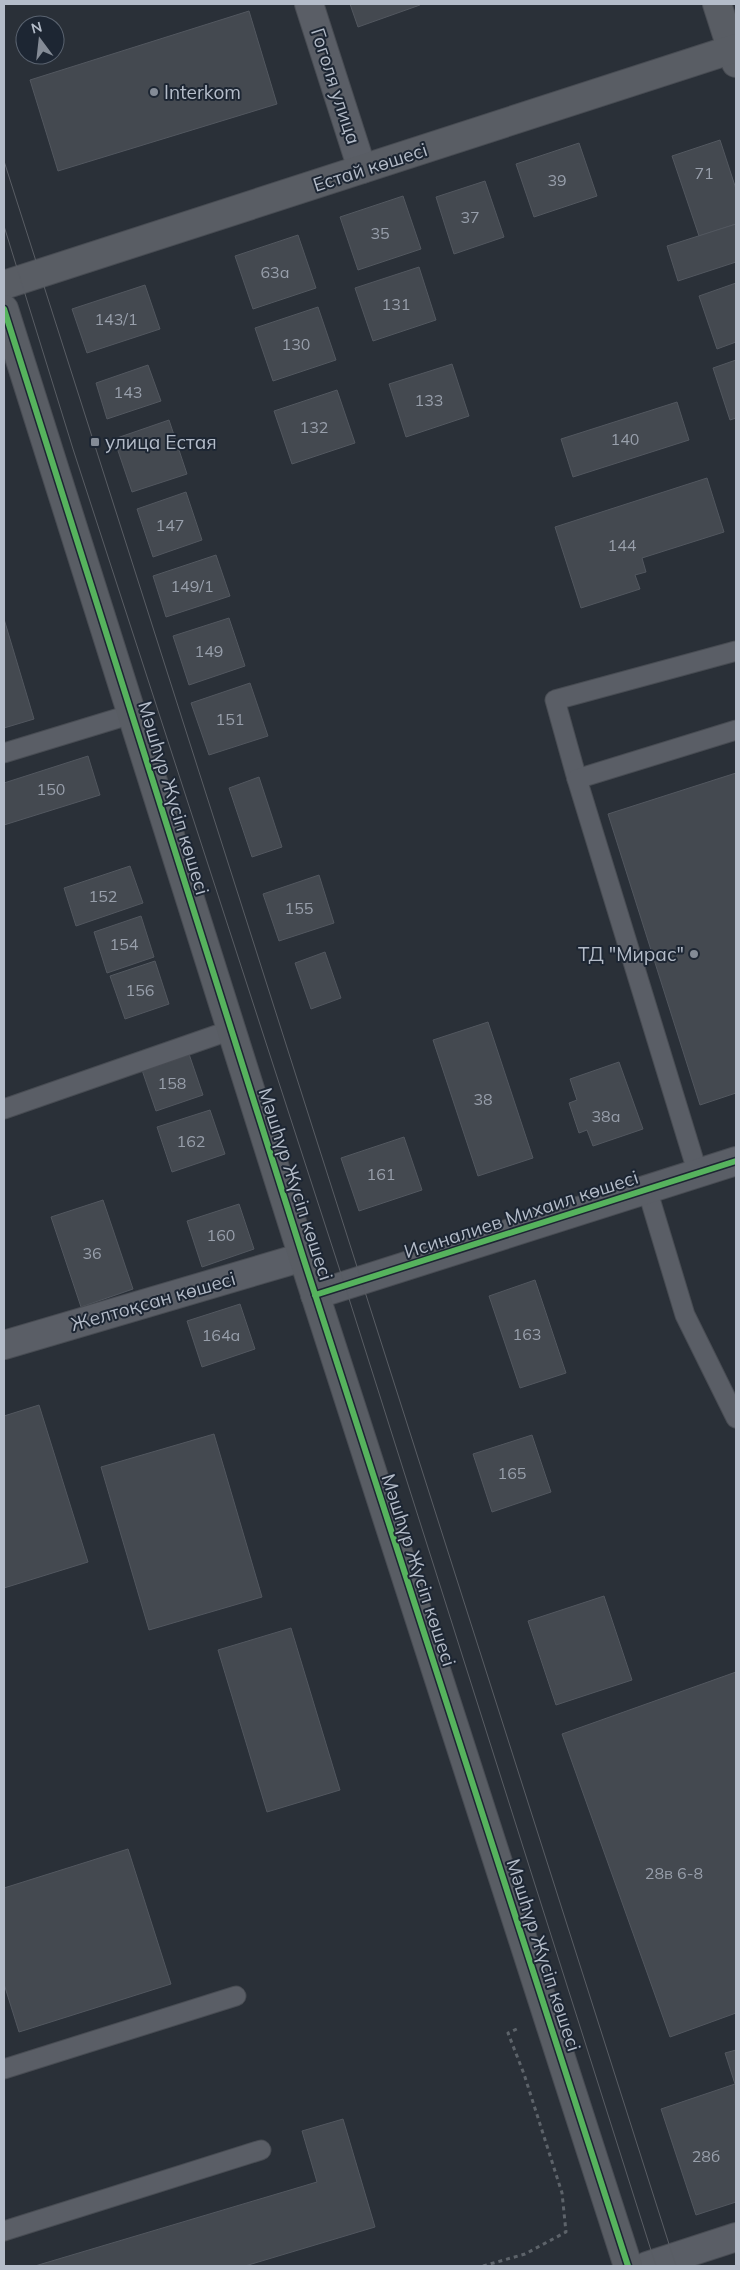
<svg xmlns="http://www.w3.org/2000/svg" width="740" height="2270" font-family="Mulish,sans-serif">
<rect width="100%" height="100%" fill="#2a3038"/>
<g fill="#444950" stroke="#52575f">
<polygon points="350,4 419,4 420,5 358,27"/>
<polygon points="249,11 277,104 58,171 30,80"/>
<polygon points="720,140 736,189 736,224 699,236 672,156"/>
<polygon points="579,143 597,196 534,217 516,164"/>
<polygon points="485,181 504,237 454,254 436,197"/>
<polygon points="403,196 421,249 358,270 340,217"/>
<polygon points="736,224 736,262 678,281 667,246"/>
<polygon points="298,235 316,288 253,309 235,256"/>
<polygon points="419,267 436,320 373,341 355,288"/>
<polygon points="736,283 736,342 717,349 699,296"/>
<polygon points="145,285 160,329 87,353 72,309"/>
<polygon points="318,307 336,360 273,381 255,328"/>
<polygon points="736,360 736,418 730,420 713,368"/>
<polygon points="452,364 469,416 406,437 389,384"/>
<polygon points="148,365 161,401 107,419 96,383"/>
<polygon points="337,390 355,443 292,464 274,411"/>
<polygon points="677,402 689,440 573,477 561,439"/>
<polygon points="169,420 187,474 132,492 114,439"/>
<polygon points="707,478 724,532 642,558 646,572 635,575 640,589 581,608 555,527"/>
<polygon points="186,492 202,540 153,557 137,509"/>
<polygon points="216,555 230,596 166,617 153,576"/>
<polygon points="229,618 245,666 189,685 173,636"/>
<polygon points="4,619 34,719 4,728"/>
<polygon points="250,683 268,736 209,755 191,703"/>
<polygon points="88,756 100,795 4,825 4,783"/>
<polygon points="736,773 736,1093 700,1105 608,814"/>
<polygon points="259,777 282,847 252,857 229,788"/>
<polygon points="130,866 143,903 76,926 64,888"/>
<polygon points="319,875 334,923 279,941 263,894"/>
<polygon points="141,916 154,957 107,973 94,932"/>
<polygon points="325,952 341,998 311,1009 295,963"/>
<polygon points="155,961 169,1004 125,1019 110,976"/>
<polygon points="488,1022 533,1158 478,1176 433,1040"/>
<polygon points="189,1054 203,1095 156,1111 142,1070"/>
<polygon points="619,1062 643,1129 593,1146 587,1130 579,1133 569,1103 577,1100 570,1079"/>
<polygon points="210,1110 225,1154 172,1172 157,1127"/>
<polygon points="404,1137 422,1190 359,1211 341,1158"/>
<polygon points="103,1200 133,1289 81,1307 51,1217"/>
<polygon points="239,1204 254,1249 202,1267 187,1221"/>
<polygon points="535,1280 566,1373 520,1388 489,1296"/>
<polygon points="240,1304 255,1349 202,1367 187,1321"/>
<polygon points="39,1405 88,1562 4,1588 4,1416"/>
<polygon points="214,1434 262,1597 149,1630 101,1467"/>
<polygon points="532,1435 551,1492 492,1512 473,1454"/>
<polygon points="604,1596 632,1680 556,1705 528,1621"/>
<polygon points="291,1628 340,1790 267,1812 218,1650"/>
<polygon points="736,1672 736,2013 670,2037 562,1734"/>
<polygon points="128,1849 171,1984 19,2032 4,1984 4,1888"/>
<polygon points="736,2050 736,2202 696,2215 661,2109 735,2084 725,2053"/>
<polygon points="343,2119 375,2227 245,2266 35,2266 317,2182 302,2131"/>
</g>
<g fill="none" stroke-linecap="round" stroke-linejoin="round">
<g stroke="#484c53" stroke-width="21">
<g id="lane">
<polyline points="4,753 132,714"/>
<polyline points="577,779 555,700 736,651"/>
<polyline points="4,1109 231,1030"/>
<polyline points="698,1174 577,779 736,730"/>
<polyline points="647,1189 685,1315 736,1418"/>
<polyline points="4,2069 236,1996"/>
<polyline points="4,2231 261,2150"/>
</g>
</g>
<g stroke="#484c53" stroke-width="30">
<g id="street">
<polyline points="309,4 362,169"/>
<polyline points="315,1295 736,1161"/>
<polyline points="4,1345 303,1257"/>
<polyline points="647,2266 736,2237"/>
</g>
</g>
<g stroke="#484c53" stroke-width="30">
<g id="secondary">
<polyline points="717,4 736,63"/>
<polyline points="4,285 736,48"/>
<polyline points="4,309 303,1257 628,2266"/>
</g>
</g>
<polyline stroke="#5d636a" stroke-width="3" stroke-dasharray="4 4" stroke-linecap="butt" points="483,2266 525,2254 566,2232 562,2193 524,2074 508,2033 519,2028"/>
<use href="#lane" stroke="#5a5e66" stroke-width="19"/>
<use href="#street" stroke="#5a5e66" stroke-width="28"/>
<use href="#secondary" stroke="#595d64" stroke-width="28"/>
<g stroke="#595d64" stroke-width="1">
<polyline points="4,161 676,2266"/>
<polyline points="4,226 73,449 345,1286 656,2266"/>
</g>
<g stroke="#1d2633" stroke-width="9">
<g id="cycleway">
<polyline points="4,309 303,1257 628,2266"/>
<polyline points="315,1295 736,1161"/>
</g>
</g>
<use href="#cycleway" stroke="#56b35d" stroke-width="6"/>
</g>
<g fill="#848b96" stroke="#1d2633" stroke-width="2">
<circle cx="154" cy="92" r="5"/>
<rect x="90" y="437" width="10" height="10" rx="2.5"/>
<circle cx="694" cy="954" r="5"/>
</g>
<g text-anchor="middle" stroke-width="4" stroke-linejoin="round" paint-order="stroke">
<g font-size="16" fill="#989fab">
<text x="704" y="179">71</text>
<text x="557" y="186">39</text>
<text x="470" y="223">37</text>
<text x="380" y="239">35</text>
<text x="275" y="278">63а</text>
<text x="396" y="310">131</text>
<text x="116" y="325">143/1</text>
<text x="296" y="350">130</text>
<text x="128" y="398">143</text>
<text x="429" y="406">133</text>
<text x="314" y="433">132</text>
<text x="625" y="445">140</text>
<text x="170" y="531">147</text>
<text x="622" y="551">144</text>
<text x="192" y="592">149/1</text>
<text x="209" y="657">149</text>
<text x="230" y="725">151</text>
<text x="51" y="795">150</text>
<text x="103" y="902">152</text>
<text x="299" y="914">155</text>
<text x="124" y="950">154</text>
<text x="140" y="996">156</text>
<text x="172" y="1089">158</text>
<text x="483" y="1105">38</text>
<text x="606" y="1122">38а</text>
<text x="191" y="1147">162</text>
<text x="381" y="1180">161</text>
<text x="221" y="1241">160</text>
<text x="92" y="1259">36</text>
<text x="527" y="1340">163</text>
<text x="221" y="1341">164а</text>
<text x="512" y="1479">165</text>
<text x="674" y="1879">28в 6-8</text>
<text x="706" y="2162">28б</text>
</g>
<g font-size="19" fill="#b4bcc9" stroke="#1d2633">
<text transform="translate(336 86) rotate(72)" y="7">Гоголя улица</text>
<text transform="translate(370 167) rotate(-18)" y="7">Естай көшесі</text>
<text transform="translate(174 798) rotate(73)" y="7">Мәшһүр Жүсіп көшесі</text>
<text transform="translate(296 1184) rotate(72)" y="7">Мәшһүр Жүсіп көшесі</text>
<text transform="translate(521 1214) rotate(-18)" y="7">Исиналиев Михаил көшесі</text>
<text transform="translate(153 1301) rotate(-16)" y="7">Желтоқсан көшесі</text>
<text transform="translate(419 1570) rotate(72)" y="7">Мәшһүр Жүсіп көшесі</text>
<text transform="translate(544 1955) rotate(72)" y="7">Мәшһүр Жүсіп көшесі</text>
</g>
<g font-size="19" fill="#b4bcc9" stroke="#1d2633" text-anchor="start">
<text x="164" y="99">Interkom</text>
<text x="105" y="449">улица Естая</text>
<text x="684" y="961" text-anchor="end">ТД "Мирас"</text>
</g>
</g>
<rect width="740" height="2270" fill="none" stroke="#b4bcc9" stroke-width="10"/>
<g transform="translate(40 40) rotate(345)"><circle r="24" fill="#1d2633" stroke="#59626f"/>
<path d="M0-4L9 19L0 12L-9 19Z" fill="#848b96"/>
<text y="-8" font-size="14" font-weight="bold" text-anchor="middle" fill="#b4bcc9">N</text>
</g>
</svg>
